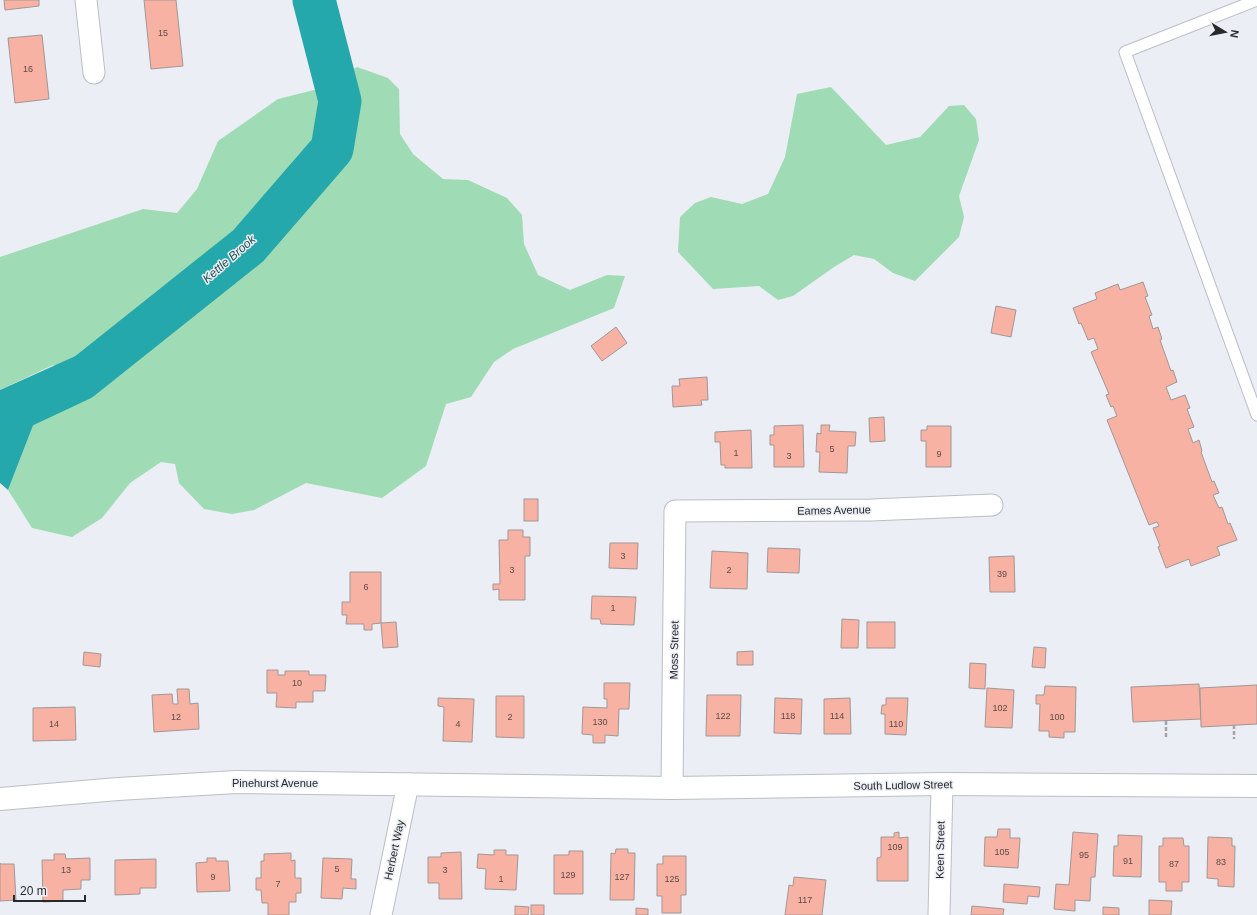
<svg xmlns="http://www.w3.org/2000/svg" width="1257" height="915" font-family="Helvetica,sans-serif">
<rect width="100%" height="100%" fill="#ebeef5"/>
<g fill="#9fdbb4">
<polygon points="357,67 388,78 399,89 400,134 413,154 443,179 468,180 507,198 522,215 524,244 538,275 570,290 607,275 625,276 614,308 513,349 494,362 471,397 446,404 426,466 382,498 306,483 254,510 232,514 204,509 179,483 175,464 161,462 130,483 102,518 72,537 32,528 8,490 34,423 81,379 53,365 0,390 0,257 143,209 177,213 197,189 218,141 278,99 318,89"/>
<polygon points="831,87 886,145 920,137 949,106 964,105 976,119 979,140 959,196 964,217 959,237 915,281 893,273 874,259 854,255 834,267 793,296 778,300 759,286 713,289 678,252 680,217 695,203 711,197 742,204 768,194 785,157 797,94"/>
</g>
<polygon fill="#25a8ab" points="80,354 81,379 34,423 8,490 0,483 0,390"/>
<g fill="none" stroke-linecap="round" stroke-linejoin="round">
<polyline stroke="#25a8ab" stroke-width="43" points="0,417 81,379 248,246 332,149 340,101 314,0"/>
</g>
<g fill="#f8b2a3" stroke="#a09796">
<polygon points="4,0 39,0 39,6 5,10"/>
<polygon points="144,0 176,0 183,66 151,69"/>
<polygon points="42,35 49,99 15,103 8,38"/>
<polygon points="1143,282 1148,296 1145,297 1152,315 1149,316 1153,329 1158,327 1162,339 1160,340 1171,371 1173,370 1177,382 1166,387 1171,400 1185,395 1190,408 1187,409 1194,427 1188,429 1193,443 1199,440 1202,451 1201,452 1212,482 1214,481 1219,493 1213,495 1219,508 1222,507 1228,524 1230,523 1237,540 1217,547 1220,555 1191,566 1189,559 1166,568 1158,547 1160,546 1153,528 1159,526 1157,522 1149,525 1107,420 1117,416 1113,406 1111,407 1106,395 1109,394 1091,352 1098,349 1094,338 1088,340 1081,323 1079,324 1073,308 1097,299 1095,293 1118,284 1120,290"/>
<polygon points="996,306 1016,310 1011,337 991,333"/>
<polygon points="616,327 627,343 602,361 591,346"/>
<polygon points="707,377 708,400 701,400 702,405 673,407 672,386 680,386 679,379"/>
<polygon points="884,417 885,441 870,442 869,418"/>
<polygon points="803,425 804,467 774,467 774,445 770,445 770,435 774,435 774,426"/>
<polygon points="821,425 830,425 829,431 856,432 855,446 848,446 847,473 819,472 820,452 816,452 817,433 821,434"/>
<polygon points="927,426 951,426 951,467 926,467 926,441 921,441 921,430 927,430"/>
<polygon points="751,430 752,468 725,468 725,465 721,465 720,442 715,442 715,432"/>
<rect x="524" y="499" width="14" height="22"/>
<polygon points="508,530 523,530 523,537 530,537 530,556 525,556 525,600 499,600 499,589 493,590 493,584 500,584 499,540 508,540"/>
<polygon points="610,543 638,543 637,569 609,568"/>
<polygon points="768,548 800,549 799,573 767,572"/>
<polygon points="712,551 748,553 747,589 710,588"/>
<polygon points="1014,556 1015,592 990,592 989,557"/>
<polygon points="350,572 381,572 381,623 372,624 372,630 364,630 364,624 346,624 347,615 342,615 342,602 350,602"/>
<polygon points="592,596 636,597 634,625 601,624 600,619 591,619"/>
<polygon points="842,619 859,620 858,648 841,648"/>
<polygon points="396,622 398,647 383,648 381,623"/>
<rect x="867" y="622" width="28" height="26"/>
<polygon points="1034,647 1046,648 1045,668 1032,667"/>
<polygon points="753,651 753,665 737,665 737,652"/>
<polygon points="84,652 101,654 100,667 83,665"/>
<polygon points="970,663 986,664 985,689 969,688"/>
<polygon points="267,670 278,670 278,675 285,675 285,671 309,671 309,675 326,675 325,691 313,691 313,702 296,702 296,708 276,707 277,693 267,693"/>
<polygon points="604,683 630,683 629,709 619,709 618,736 605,735 605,743 593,743 593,735 582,734 583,707 607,708 607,699 604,699"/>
<polygon points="1199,684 1201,719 1133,722 1131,687"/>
<polygon points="1257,685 1257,724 1201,727 1200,688"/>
<polygon points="1045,686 1076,687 1075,732 1064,732 1064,738 1049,737 1049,731 1039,731 1040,704 1036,704 1036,695 1044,695"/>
<polygon points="987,688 1014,690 1012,728 985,727"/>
<polygon points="177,689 189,689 190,704 198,703 199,729 154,732 152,695 172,694 173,704 178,704"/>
<polygon points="707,695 741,695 740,736 706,736"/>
<polygon points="496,696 524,696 524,738 496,737"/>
<polygon points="438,698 474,699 472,742 443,741 444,707 438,706"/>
<polygon points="775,698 802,699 801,734 774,733"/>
<polygon points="850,698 851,734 824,734 824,699"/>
<polygon points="886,698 908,698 906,735 885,734 885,714 881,714 882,705 886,705"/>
<polygon points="75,707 76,740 33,741 33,708"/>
<polygon points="998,829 1010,829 1010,838 1020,838 1018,868 984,866 985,837 997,837"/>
<polygon points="899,832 899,838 908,837 908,881 877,881 877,858 881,857 881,837 894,837 894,833"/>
<polygon points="1073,832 1098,834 1095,877 1091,877 1090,901 1075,900 1075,911 1054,909 1056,884 1069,885"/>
<polygon points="1118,835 1142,836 1141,877 1113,876 1114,846 1118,846"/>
<polygon points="1208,837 1232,838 1232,846 1235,846 1234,887 1218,886 1218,879 1207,878"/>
<polygon points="1163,838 1183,838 1184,846 1189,846 1189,882 1182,882 1182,891 1166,891 1166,882 1159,882 1159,846 1163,846"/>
<polygon points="616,849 628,849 628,853 635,853 634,900 610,900 611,853 615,854"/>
<polygon points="494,850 506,850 506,855 518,855 516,890 485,889 486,869 477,868 478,854 494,855"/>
<polygon points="569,851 583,851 583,894 554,894 554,855 569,855"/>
<polygon points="461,852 462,899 439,899 439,883 428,883 428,857 441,857 441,853"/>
<polygon points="291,853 291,861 295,860 295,878 301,878 301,893 296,893 296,902 289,902 289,915 268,915 268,903 262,903 261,890 256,890 256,878 261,878 261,861 264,861 264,854"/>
<polygon points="54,854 65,854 66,859 90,858 90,880 81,880 81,889 63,890 63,901 43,902 42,860 54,860"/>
<polygon points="663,856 686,856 686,895 681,895 681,913 662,913 662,896 657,896 657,864 663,864"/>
<polygon points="207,858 216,858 216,861 228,861 230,891 197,892 196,863 207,862"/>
<polygon points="323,858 352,859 351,879 356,879 356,889 343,888 342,899 321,898"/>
<polygon points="156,859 156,888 140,888 140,894 115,895 115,860"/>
<polygon points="0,863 0,864 14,864 16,900 0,901"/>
<polygon points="794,877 826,880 822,915 785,915 789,885 793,886"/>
<polygon points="1004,884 1040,887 1039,897 1028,896 1027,904 1003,902"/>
<polygon points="1149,900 1172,901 1171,915 1149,915"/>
<rect x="531" y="905" width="13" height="10"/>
<polygon points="515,906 529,907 528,915 515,915"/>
<polygon points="972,906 1004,909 1003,915 971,915"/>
<polygon points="1103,907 1119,908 1119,915 1103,915"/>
<polygon points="636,908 648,909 648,915 636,915"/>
</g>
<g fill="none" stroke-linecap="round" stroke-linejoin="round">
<g stroke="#bbbec5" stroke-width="13">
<polyline id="service" points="1257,0 1125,52 1257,415"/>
</g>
<g stroke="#bbbec5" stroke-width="23">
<g id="minor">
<polyline points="86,0 94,73"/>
<polyline points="672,788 675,511 871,510 992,505"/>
<polyline points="381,915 408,784"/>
<polyline points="939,915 942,784"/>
</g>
</g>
<g stroke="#bbbec5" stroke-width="24">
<polyline id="secondary" points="0,799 118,789 236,782 672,788 942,784 1257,786"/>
</g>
<g stroke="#a2a4a9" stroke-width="2.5" stroke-dasharray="4 2" stroke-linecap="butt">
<polyline points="1166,721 1166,737"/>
<polyline points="1234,725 1234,739"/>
</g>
<use href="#service" stroke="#fff" stroke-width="11"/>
<use href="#minor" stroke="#fff" stroke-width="21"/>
<use href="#secondary" stroke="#fff" stroke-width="22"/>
</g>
<g text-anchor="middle" stroke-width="3" stroke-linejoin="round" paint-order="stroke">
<g font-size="9" fill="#5b4b49">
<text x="163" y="36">15</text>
<text x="28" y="72">16</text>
<text x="832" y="452">5</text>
<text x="736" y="456">1</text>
<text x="939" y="457">9</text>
<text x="789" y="459">3</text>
<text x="623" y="559">3</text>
<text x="512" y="573">3</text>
<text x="729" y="573">2</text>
<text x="1002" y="577">39</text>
<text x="366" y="590">6</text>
<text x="613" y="611">1</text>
<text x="297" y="686">10</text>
<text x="1000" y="711">102</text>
<text x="723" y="719">122</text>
<text x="788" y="719">118</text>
<text x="837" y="719">114</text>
<text x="176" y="720">12</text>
<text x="510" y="720">2</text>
<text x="1057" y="720">100</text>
<text x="600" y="725">130</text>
<text x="54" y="727">14</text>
<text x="458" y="727">4</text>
<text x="896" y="727">110</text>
<text x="895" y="850">109</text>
<text x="1002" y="855">105</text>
<text x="1084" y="858">95</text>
<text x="1128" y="864">91</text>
<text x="1221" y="865">83</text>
<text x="1174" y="867">87</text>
<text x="337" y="872">5</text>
<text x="66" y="873">13</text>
<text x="445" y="873">3</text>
<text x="568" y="878">129</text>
<text x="213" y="880">9</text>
<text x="622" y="880">127</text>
<text x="501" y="882">1</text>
<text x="672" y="882">125</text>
<text x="278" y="887">7</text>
<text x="805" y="903">117</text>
</g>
<g font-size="11" fill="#27292b" stroke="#ebeef5">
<text transform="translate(834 510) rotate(-1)" y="4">Eames Avenue</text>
<text transform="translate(674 650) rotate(-89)" y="4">Moss Street</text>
<text x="275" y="787">Pinehurst Avenue</text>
<text transform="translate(903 785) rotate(-1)" y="4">South Ludlow Street</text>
<text transform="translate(394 850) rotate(-78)" y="4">Herbert Way</text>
<text transform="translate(940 850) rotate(-89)" y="4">Keen Street</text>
</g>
<g font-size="12" font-style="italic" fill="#205455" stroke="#ebeef5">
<text transform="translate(229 259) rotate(-41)" y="4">Kettle Brook</text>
</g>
</g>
<g transform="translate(1225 32) rotate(100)" stroke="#ebeef5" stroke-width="3" paint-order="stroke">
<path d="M0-3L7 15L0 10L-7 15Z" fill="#27292b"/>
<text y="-6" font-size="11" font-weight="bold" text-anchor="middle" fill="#27292b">N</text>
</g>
<path d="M14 895v6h71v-6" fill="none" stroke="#27292b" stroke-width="2"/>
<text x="20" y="895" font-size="12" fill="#27292b" stroke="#ebeef5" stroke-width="3" paint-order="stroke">20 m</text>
</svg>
